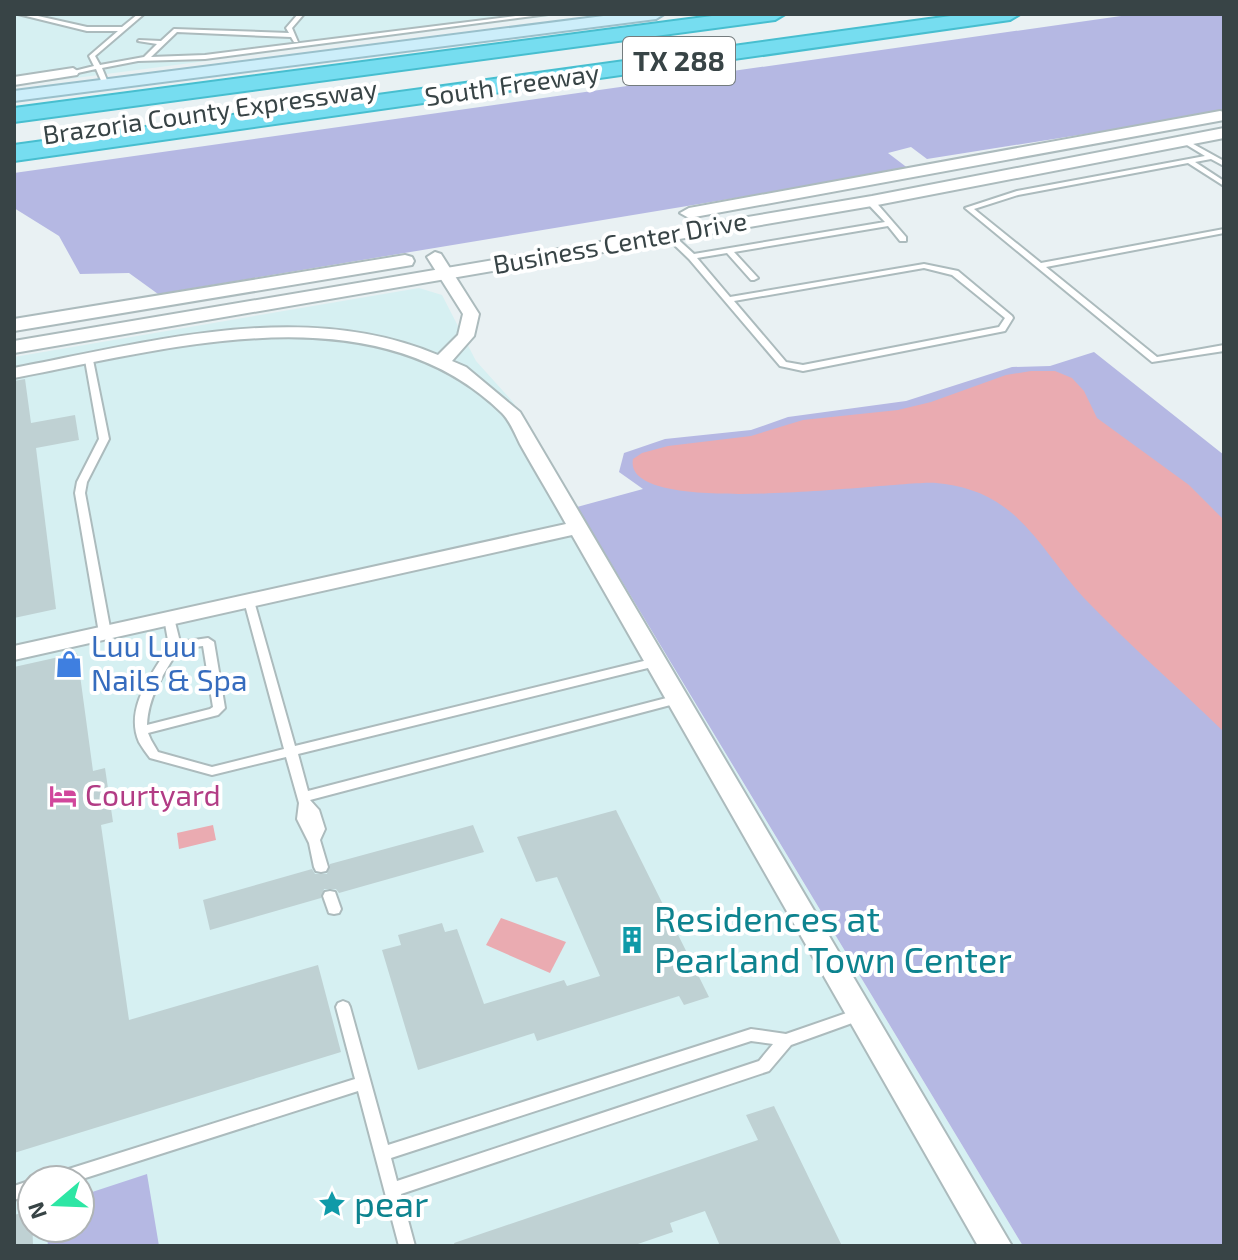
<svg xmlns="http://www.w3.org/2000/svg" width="1238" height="1260" font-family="'Exo 2',sans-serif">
<rect width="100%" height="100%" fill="#e9f1f3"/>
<g fill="#d6f0f2" fill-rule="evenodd">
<polygon points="14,14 565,14 14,86"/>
<path d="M419 288 442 295 476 361 513 402 1023 1246H14V357ZM32 1180H80V1228H32Z"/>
</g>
<g fill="#b5b8e3">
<polygon points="1135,14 1224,14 1224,112 927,159 911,147 888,153 909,169 158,294 129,273 80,274 59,236 14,208 14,173"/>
<polygon points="1094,352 1224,455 1224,1246 1023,1246 577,507 643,489 619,472 624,453 665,439 751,430 788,417 906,401 1012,367 1050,366"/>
<polygon points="147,1174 159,1246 48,1246 46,1228 80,1228 80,1196"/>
</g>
<g fill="#eaabb1">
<path d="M1031 371H1055L1072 378 1084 391 1097 418 1189 485 1224 520V732C1178 687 1128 644 1084 598 1057 569 1036 530 1004 507 984 492 960 485 936 483 900 480 621 522 633 459L642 453 668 446 751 436 803 420 898 410 931 402 1006 375Z"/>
<polygon points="213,825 216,840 179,849 177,833"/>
<polygon points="501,918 566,942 550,973 486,945"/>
</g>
<g fill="#bfd1d3">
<polygon points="25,379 31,423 75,415 79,440 36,448 56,609 14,618 14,381"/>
<polygon points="77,653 93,771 105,768 113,822 101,825 129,1020 318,965 341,1052 14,1153 14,667"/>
<polygon points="616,810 709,997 684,1005 679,996 537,1041 534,1033 418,1070 382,950 401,945 398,935 442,923 445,932 457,929 484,1004 564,980 567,986 600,976 557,877 536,882 517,837"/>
<polygon points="473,825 484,852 339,893 336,889 324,889 321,898 210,930 203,900 312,869 315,874 327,874 330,864"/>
<polygon points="774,1106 842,1246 720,1246 705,1211 670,1223 673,1232 632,1246 455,1246 454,1243 758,1140 746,1115"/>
<polygon points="32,1210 33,1246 14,1246 14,1215"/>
</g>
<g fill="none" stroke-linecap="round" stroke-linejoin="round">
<g stroke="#acbbbd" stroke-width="4">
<g id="service">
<polygon points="18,14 29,14 87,27 122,27 138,14 144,14 95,56 100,65 144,57 157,44 138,41 139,40 161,41 174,29 289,33 286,28 298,14 304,14 292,28 298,42 294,42 291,37 177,32 151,57 205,55 531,14 548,14 205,59 138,61 102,68 109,85 106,87 103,85 96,69 73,74 70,72 94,66 89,56 118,31 87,31"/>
<polygon points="1182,140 1186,140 1224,161 1224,166 1211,159 1195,162 1224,181 1224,186 1188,163 1018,195 974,209 1041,263 1224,229 1224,233 1046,267 1157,357 1224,345 1224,351 1152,362 965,208 1017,191 1205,156 1182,142"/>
<path d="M867 199H873L906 237V241H900L888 226 734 252 758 278 754 280H751L727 253 697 258 730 297 924 264 958 271 1012 316 1013 318 1005 331 803 371 780 366 689 259 664 235 671 233 694 254 885 222 867 203ZM924 268 952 275 1005 318 999 327 803 365 786 362 734 301Z"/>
<polygon points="89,357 93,360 109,439 87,482 85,493 111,633 105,637 99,633 75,493 77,482 99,439 85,360"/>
<path d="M249 598 254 601 295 746 656 658 662 662 656 666 298 754 308 791 678 695 684 699 678 703 310 800 319 810 325 829 320 840 328 867 326 871 321 872 316 871 314 867 309 843 297 819 299 803 286 757 212 775 150 758C146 753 142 747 139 742 124 708 153 673 169 646L164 618 169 614 174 618 180 642 208 638 214 642 225 708 218 715 148 733 151 740 158 752 212 767 284 749 244 601ZM203 646 213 707 210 709 147 725C148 696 164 673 179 649Z"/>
<polygon points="330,891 335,892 341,909 339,913 334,914 329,913 323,896 325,892"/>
<path d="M343 1001 348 1003 350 1007 388 1145 751 1029 786 1034 861 1008 866 1010 868 1014 866 1018 791 1045 769 1071 401 1194 415 1246H399L358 1091 79 1180H48L50 1175 56 1173 355 1079 336 1007 338 1003ZM751 1041 773 1044 759 1061 397 1181 391 1158Z"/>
<polygon points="32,1180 32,1194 14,1200 14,1186"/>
</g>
</g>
<g stroke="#acbbbd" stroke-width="4">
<g id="minor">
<polygon points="73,68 79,72 77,75 14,85 14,77"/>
<path d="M435 252 441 254 479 314 474 336 452 361 466 367 520 412 1012 1246H978L572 535 14 660V646L566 524C551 497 535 471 520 444 515 434 510 421 502 413 374 288 168 349 14 378V368C150 342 304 298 438 355L458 335 463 314 427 257Z"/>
</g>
</g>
<g stroke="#acbbbd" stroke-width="4">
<g id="tertiary">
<polygon points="1220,111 1224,112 1224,120 689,218 680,213 689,208"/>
<polygon points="1224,128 1224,138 872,206 14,353 14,341 872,196"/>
<polygon points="405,255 412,257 414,261 412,265 14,331 14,319"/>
</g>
</g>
<g stroke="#9ac0cb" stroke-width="4">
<polygon id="secondary" points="619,14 664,14 656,19 14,101 14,91"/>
</g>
<g stroke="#47becf" stroke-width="4">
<g id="motorway">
<polygon points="727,14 785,14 775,20 14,122 14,108"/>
<polygon points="965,14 1020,14 1010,20 14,161 14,145"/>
</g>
</g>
<use href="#service" fill="#fff" fill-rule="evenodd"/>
<use href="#minor" fill="#fff" fill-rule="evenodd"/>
<use href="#tertiary" fill="#fff" fill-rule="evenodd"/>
<use href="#secondary" fill="#cceefa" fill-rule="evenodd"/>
<use href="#motorway" fill="#76ddf0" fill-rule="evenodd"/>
</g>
<defs>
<g id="shop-bare" transform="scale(2.16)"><path d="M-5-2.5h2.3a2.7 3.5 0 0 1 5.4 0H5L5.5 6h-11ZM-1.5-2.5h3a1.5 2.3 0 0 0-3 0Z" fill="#3f7fe0" stroke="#fff" stroke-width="2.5" paint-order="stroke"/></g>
<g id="hotel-bare" transform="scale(2.16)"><path d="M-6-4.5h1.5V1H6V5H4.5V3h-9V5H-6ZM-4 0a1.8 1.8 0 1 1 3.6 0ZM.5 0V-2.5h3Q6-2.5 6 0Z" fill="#d1479c" stroke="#fff" stroke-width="2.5" paint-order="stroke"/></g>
<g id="building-bare" transform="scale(2.16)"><path d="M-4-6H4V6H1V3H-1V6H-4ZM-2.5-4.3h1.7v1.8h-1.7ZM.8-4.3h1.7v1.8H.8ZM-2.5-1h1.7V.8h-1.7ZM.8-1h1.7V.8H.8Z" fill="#0f9aa8" stroke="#fff" stroke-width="2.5" paint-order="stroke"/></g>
<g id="sight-bare" transform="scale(2.16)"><path d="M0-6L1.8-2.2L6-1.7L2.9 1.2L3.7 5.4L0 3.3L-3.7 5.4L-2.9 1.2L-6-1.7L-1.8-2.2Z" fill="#0f9aa8" stroke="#fff" stroke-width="2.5" paint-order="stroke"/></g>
</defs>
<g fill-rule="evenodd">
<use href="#shop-bare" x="69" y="664"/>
<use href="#hotel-bare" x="63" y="796"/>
<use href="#building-bare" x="632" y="940"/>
<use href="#sight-bare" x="332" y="1204"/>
</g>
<g text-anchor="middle" stroke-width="8" stroke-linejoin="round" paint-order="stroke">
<g font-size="26" fill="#384446" stroke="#fff">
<text transform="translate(512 85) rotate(-8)" y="9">South Freeway</text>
<text transform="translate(210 112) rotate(-8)" y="9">Brazoria County Expressway</text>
<text transform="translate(620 243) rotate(-10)" y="9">Business Center Drive</text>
</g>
<rect fill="#fff" stroke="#747c7e" stroke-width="2" x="623" y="37" width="112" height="48" rx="6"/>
<g font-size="28" font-weight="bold" fill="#384446">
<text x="679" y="71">TX 288</text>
</g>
<g font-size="30" fill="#366cbe" stroke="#fff" text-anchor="start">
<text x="91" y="657">Luu Luu<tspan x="91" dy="34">Nails &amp; Spa</tspan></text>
</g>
<g font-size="30" fill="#b23c85" stroke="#fff" text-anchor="start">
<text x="85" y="806">Courtyard</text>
</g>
<g font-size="36" fill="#0d838f" stroke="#fff" text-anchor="start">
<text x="654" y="932">Residences at<tspan x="654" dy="41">Pearland Town Center</tspan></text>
<text x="354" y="1217">pear</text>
</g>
</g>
<rect width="1238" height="1260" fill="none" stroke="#384446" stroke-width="32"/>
<g transform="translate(56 1204) rotate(251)"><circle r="38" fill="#ffffff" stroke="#afb4b5" stroke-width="2"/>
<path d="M0-6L14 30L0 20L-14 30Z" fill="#2de6a4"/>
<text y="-12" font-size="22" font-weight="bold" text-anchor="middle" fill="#384446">N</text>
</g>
</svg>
